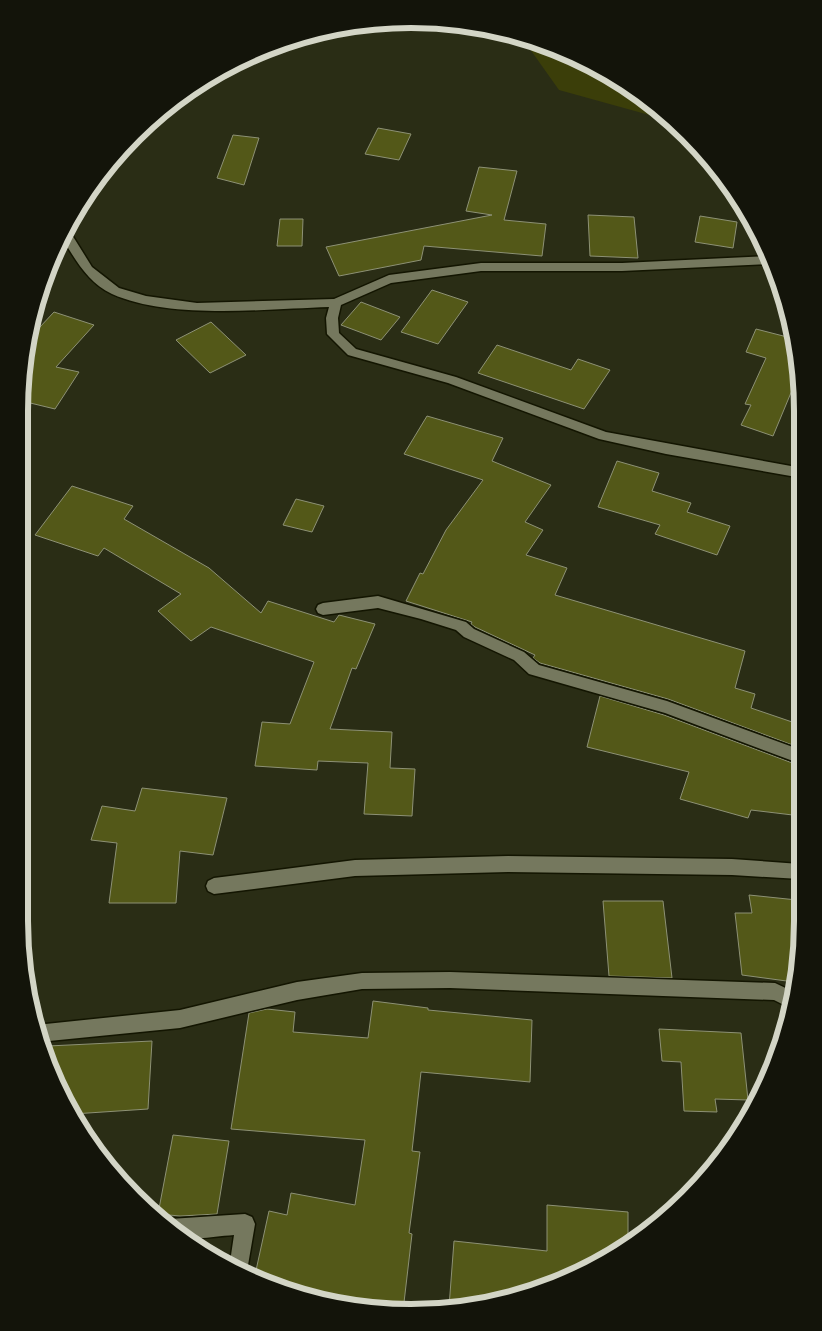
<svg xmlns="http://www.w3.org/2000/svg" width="822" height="1331" font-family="Commissioner,sans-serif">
<rect width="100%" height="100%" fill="#2a2d15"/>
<polygon fill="#3b3e09" points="520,35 585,59 650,100 671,121 559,90"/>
<g fill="#535818" stroke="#8d9175">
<polygon points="378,128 411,134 399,160 365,154"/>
<polygon points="233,135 259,138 244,185 217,178"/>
<polygon points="479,167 517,171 504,220 546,224 542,256 424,246 421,260 339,276 326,247 492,215 466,211"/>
<polygon points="588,215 634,217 638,258 590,256"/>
<polygon points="700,216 737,222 733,248 695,242"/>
<polygon points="280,219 303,219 302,246 277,246"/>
<polygon points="432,290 468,302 438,344 401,332"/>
<polygon points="361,302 400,317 381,340 341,325"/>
<polygon points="54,312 94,325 56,367 79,372 55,409 22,401 22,360 32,323 39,328"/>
<polygon points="211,322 246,355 210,373 176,340"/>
<polygon points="756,329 795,339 800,371 773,436 741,425 751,405 745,404 766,358 746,352"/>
<polygon points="497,345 571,370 578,359 610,370 584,409 478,373"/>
<polygon points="427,416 503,438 492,461 551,485 525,522 543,530 526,555 567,568 555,595 745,651 735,688 755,694 751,708 801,725 798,747 668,699 540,663 533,658 535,655 475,627 471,624 472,622 406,601 420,573 423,574 446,530 483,480 404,454"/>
<polygon points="617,461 659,473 652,491 691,503 687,512 730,526 717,555 655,534 660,525 598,507"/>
<polygon points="72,486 133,506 124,519 209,568 261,613 268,601 334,622 339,615 375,624 356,669 352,668 330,729 392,732 390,768 415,769 412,816 364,814 368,763 318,761 317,770 255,766 262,722 290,724 314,662 211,627 191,641 158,611 181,594 104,548 98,556 35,535"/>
<polygon points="296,499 324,506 312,532 283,525"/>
<polygon points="600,696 664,715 795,764 792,785 801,786 801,816 751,810 748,818 680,799 689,772 587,747"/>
<polygon points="142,788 227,798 213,855 180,851 176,903 109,903 117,843 91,840 102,806 135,811"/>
<polygon points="749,895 797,900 800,912 800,969 794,982 742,975 735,913 752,913"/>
<polygon points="603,901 663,901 672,978 609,976"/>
<polygon points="373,1001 428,1008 428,1010 532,1020 530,1082 421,1072 412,1151 420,1152 409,1233 412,1234 403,1311 285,1291 255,1275 269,1211 287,1215 291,1193 355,1205 365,1140 231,1129 249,1013 267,1009 295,1012 293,1032 368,1038"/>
<polygon points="659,1029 741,1033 748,1100 715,1099 717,1112 684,1111 681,1062 662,1061"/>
<polygon points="152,1041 148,1109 73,1114 46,1060 48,1046"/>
<polygon points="173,1135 229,1141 217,1214 180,1216 158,1214"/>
<polygon points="547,1205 628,1212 628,1246 513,1299 449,1307 454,1241 547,1251"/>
</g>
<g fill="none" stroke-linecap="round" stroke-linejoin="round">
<g stroke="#131501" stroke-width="3">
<g id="street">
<polygon points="378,596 466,622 474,629 524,652 539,665 667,701 801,750 801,764 665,713 529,674 514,660 464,637 456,630 421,619 378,608 323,615 318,613 316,609 318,605 323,603"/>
<polygon points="508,856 732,859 800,864 800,879 732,875 508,872 355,876 214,894 208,891 206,886 208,881 214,878 355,860"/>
<polygon points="450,972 775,983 794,992 790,1008 774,1000 450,988 362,989 297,1000 180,1028 39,1042 36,1025 180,1010 297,982 362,973"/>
<path d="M245 1214 252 1217 255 1224 247 1271 230 1262 234 1235C204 1237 185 1245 163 1222L170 1219Z"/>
</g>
</g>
<g stroke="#131501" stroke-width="3">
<path id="secondary" d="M67 230H69L92 267 119 288 146 296 197 303 334 299 389 275 481 263H622L770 256 773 263 771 264 622 271H481L391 283 341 305 338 318 339 333 356 349 456 377 606 432 802 468V478L666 454 599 439 448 383 348 355 327 334 326 318 329 307C265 309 170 320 112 294 88 283 75 259 62 238Z"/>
</g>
<use href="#street" fill="#75785e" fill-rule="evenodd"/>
<use href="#secondary" fill="#75785e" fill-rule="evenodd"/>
</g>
<path d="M0 0H822V1331H0ZM411 28H411A383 383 0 0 1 794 411V921A383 383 0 0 1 411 1304H411A383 383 0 0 1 28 921V411A383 383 0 0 1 411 28Z" fill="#13140a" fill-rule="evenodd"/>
<path fill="none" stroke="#d3d5c6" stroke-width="6" d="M411 28H411A383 383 0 0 1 794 411V921A383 383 0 0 1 411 1304H411A383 383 0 0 1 28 921V411A383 383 0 0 1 411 28Z"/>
</svg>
